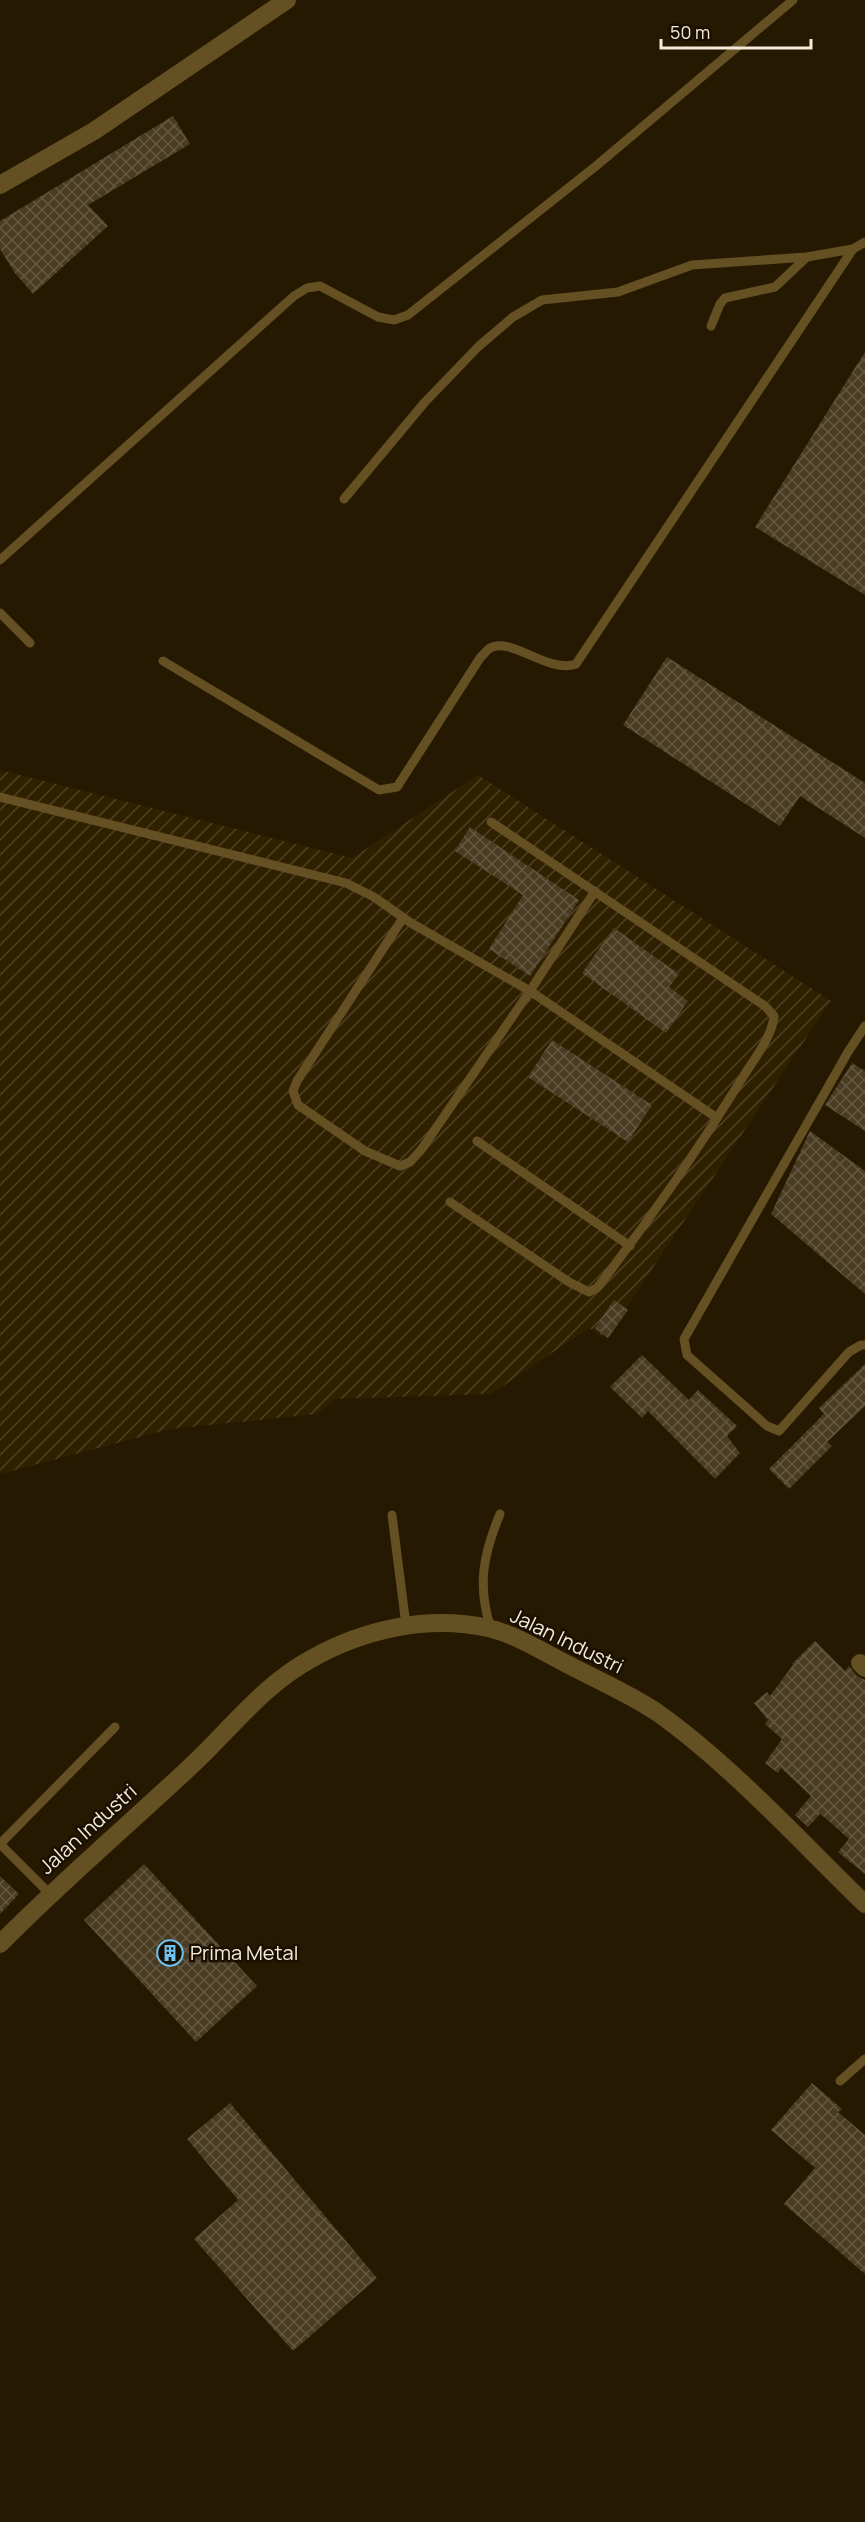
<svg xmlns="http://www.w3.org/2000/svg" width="865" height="2522" font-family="Manrope,sans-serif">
<defs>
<pattern id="industrial-furrows" width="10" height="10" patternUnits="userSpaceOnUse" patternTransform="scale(1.5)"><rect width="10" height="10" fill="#2f2000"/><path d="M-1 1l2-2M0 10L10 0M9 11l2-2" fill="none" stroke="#4e4125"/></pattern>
<pattern id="building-cross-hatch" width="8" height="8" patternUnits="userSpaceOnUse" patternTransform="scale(1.5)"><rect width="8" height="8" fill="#493c22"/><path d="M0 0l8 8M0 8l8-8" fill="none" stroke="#645842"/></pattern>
</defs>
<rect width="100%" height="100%" fill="#251901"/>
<polygon fill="url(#industrial-furrows)" points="0,770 352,858 478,775 831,1001 606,1338 589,1328 491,1394 335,1399 317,1414 170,1429 0,1474"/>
<g fill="url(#building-cross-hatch)">
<polygon points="173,116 190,144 88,205 108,226 33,294 15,273 0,249 0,221"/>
<polygon points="865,352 865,595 755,527"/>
<polygon points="667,657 865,783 865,838 800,796 780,826 623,725"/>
<polygon points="470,827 579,900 530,976 489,949 523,895 455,851"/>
<polygon points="614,928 679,974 669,987 688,1001 666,1033 582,973"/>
<polygon points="552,1040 652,1105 628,1142 528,1077"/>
<polygon points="852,1063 865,1071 865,1131 825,1105"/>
<polygon points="810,1131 865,1171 865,1294 771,1214"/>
<polygon points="614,1300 628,1310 608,1338 595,1328"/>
<polygon points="642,1355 689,1400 698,1390 737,1426 727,1436 740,1453 715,1479 648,1411 642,1418 610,1387"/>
<polygon points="865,1364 865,1406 827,1442 832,1446 789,1489 769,1469 824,1414 819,1408"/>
<polygon points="815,1641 845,1671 849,1666 857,1676 865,1680 865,1874 838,1852 849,1839 824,1817 820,1814 808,1827 795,1815 811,1796 781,1768 778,1773 765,1763 782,1739 765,1724 768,1720 754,1703 767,1692 770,1696 793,1665 792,1664"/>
<polygon points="144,1864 257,1986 196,2042 84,1920"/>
<polygon points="0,1876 19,1894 0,1914"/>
<polygon points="812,2083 842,2109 838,2112 865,2135 865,2274 784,2204 815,2168 771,2130"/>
<polygon points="230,2103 377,2278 293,2351 194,2239 238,2200 187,2139"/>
</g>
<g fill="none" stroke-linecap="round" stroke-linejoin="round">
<g stroke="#645023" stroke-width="9">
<polyline points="711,326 720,304 725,298 775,287 807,257"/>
<polyline points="344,499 425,402 479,346 513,317 542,300 618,292 692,265 807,257 853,249"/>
<polyline points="0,560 294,296 307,288 320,286 378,317 394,320 408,315 596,166 793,0"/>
<polyline points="0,613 30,643"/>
<path d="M163 661 379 790 397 787 480 658C483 655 487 650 490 648 511 636 548 674 576 664L853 249 865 242"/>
<polyline points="0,797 346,883 374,897 411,923 530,991 717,1118"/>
<polyline points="403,918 297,1081 293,1091 298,1105 365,1151 400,1166 410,1162 421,1150 530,991 595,891"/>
<polyline points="865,1026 848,1052 684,1339 687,1355 767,1426 779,1431 849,1352 861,1345 865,1345"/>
<polyline points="477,1141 630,1246"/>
<path d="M450 1202 569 1282 589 1292 597 1288C649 1221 698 1150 743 1077 754 1059 772 1037 774 1016L765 1006 491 822"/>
<polyline points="392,1515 406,1625"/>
<path d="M491 1629C477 1586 483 1555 500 1514"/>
<polyline points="0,1844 115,1727"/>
<polyline points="0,1844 50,1894"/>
<polyline points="840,2081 865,2059"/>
</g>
<g stroke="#645023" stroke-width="18">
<polyline points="0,185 94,131 287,0"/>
<polyline points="860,1663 865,1668"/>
<path d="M0 1944C61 1882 127 1826 190 1767 229 1731 263 1685 311 1659 364 1629 428 1615 488 1628 515 1634 543 1652 567 1664 597 1680 630 1694 658 1713 731 1765 800 1841 865 1904"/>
</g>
</g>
<defs>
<g id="building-ring" transform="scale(1.35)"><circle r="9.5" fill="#1b1000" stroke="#6cc3f2" stroke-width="1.5"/><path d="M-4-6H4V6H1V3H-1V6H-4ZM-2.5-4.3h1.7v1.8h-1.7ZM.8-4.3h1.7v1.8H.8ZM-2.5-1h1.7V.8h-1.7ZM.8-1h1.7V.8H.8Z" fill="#6cc3f2"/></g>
</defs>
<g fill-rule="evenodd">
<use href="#building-ring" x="170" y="1953"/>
</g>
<g text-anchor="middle" stroke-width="5" stroke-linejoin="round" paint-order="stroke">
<g font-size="20" fill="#f3ecdc" stroke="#1b1000">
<text transform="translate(567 1641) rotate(26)" y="7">Jalan Industri</text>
<text transform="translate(88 1829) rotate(-42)" y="7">Jalan Industri</text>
</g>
<g font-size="20" fill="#f3ecdc" stroke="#1b1000" text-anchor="start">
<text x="190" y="1960">Prima Metal</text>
</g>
</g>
<path d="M661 39v9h150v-9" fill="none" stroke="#f3ecdc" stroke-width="3"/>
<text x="670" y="39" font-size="18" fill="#f3ecdc" stroke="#1b1000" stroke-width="4.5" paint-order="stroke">50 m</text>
</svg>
